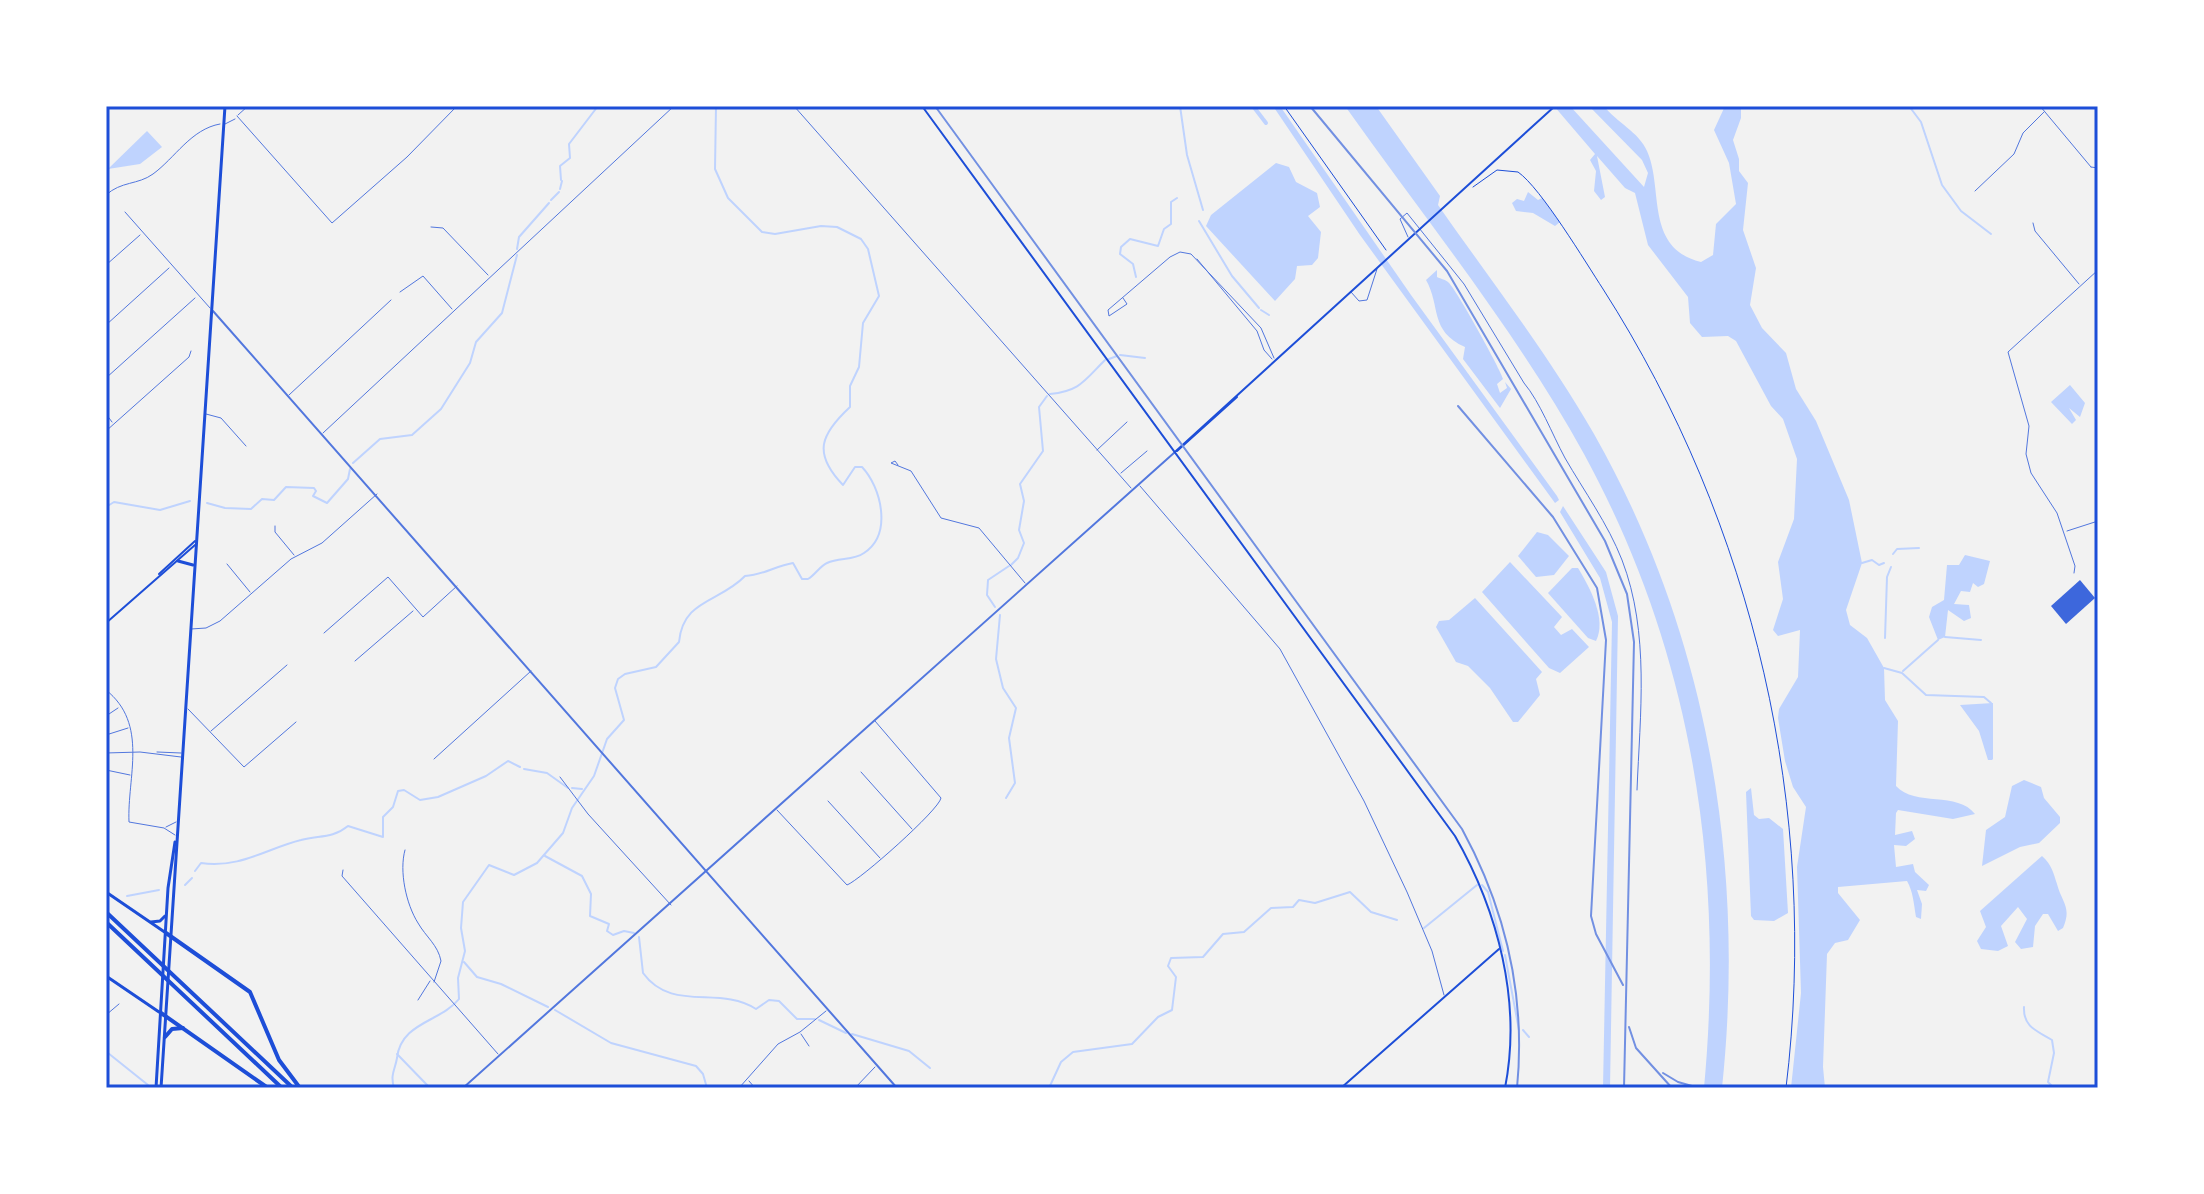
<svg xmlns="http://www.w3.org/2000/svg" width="2204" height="1194" font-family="'Work Sans',sans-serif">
<rect width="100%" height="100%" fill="#f2f2f2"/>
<g fill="#bfd3fe">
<polygon points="1273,106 1280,106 1411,295 1557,496 1559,500 1555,503 1360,235"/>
<path d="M1345 106H1376L1440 196 1438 205C1492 282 1548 354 1594 434 1707 633 1746 862 1722 1088H1704C1725 864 1691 650 1584 454 1517 332 1425 219 1345 106Z"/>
<path d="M1554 106H1570L1644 187 1648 173 1642 160 1589 106H1604C1616 122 1639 132 1647 151 1664 188 1644 248 1701 262L1713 255 1716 224 1736 204 1729 163 1714 130 1725 106H1741V118L1733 140 1739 159V171L1748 183 1743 230 1756 268 1750 305 1762 328 1786 353 1796 389 1816 421 1849 500 1862 563 1846 610 1850 625 1867 638 1884 668 1885 700 1898 721 1896 786C1915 807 1958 791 1975 814L1953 819 1898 810 1896 813 1895 835 1912 831 1915 839 1906 846 1894 845 1896 867 1913 864 1915 872 1929 885 1926 891 1917 890 1922 904 1921 919 1916 917C1914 905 1913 891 1907 881L1838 887V893L1860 920 1848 940 1835 943 1827 954 1823 1067 1825 1088H1791L1801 993 1797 867 1806 807 1793 787 1785 761 1778 718 1779 709 1798 677 1800 630 1778 636 1773 630 1783 599 1778 562 1794 519 1797 459 1783 419 1771 406 1736 341 1728 336 1702 337 1690 323 1688 297 1648 245 1635 193 1625 188 1597 156 1605 197 1601 200 1594 191 1596 171 1590 160 1595 154Z"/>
<polygon points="147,131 162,147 140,164 108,169"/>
<polygon points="1276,163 1289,167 1296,182 1317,193 1320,207 1308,216 1321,232 1318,258 1312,265 1297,266 1295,279 1275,301 1206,226 1211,215"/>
<polygon points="1528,192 1538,200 1542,198 1560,222 1555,226 1533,213 1516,211 1512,203 1517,199 1524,201"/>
<path d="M1437 270V277C1439 278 1446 280 1448 282 1455 287 1502 372 1503 379L1497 384 1500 393 1507 388 1505 382 1511 389 1500 408 1463 359 1465 347C1429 331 1441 306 1426 280Z"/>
<polygon points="2070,385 2085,403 2080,417 2069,408 2076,420 2072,424 2051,402"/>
<polygon points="1563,506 1606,572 1618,616 1610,1088 1603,1088 1612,622 1600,578 1560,512"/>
<polygon points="1537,532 1548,535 1569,556 1554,575 1536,577 1518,556"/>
<polygon points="1965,555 1990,561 1984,584 1978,587 1973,583 1970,592 1961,591 1954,604 1969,605 1971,618 1964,621 1948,610 1945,637 1938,640 1929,617 1932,607 1944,600 1947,565 1959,565"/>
<polygon points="1510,562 1562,617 1554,627 1561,635 1572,629 1589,647 1560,673 1549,668 1482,592"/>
<path d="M1572 568H1578C1590 588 1607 619 1596 641L1588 638 1548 593Z"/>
<polygon points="1475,598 1542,672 1536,679 1540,695 1518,722 1513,722 1490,688 1468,666 1456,662 1436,627 1439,621 1449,620"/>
<polygon points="1993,703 1993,759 1992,760 1988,760 1979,731 1960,705"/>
<polygon points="2024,780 2041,787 2044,798 2060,817 2060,823 2039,843 2020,847 1982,866 1986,830 2005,817 2012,786"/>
<polygon points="1751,788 1754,815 1759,819 1769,818 1783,829 1788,913 1774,921 1754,920 1751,916 1746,792"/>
<path d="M2042 856C2052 865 2053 872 2057 884 2062 903 2072 907 2063 928L2058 931 2048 914H2043L2035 926 2033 947 2021 949 2015 942 2027 919 2018 907 2001 926 2008 946 1998 951 1981 949 1977 941 1986 927 1980 911Z"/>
</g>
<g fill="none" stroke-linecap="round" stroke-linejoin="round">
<g stroke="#bfd3fe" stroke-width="2">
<polyline points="1180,106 1187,155 1203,210"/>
<polyline points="1909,106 1921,122 1942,185 1961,211 1991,234"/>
<polyline points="561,180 560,166 570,158 569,144 598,106"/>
<polyline points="560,189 562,181"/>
<polyline points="551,200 559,192"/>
<polyline points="1199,221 1232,276 1259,308"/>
<polyline points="517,249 519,237 549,203"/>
<polyline points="1136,277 1133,264 1120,254 1121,247 1130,239 1158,246 1164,229 1171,224 1171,202 1177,198"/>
<polyline points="1261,310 1269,315"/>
<polyline points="1120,355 1145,358"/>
<polyline points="1109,359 1117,356"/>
<path d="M1050 394C1080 391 1084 381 1105 360"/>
<polyline points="353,463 380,439 412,435 441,409 470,363 476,342 502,313 517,255"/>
<polyline points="207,503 225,508 251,509 262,499 274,500 286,487 314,488 316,491 313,496 327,503 348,479 350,469"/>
<polyline points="106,507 114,502 160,510 190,501"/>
<polyline points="1893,554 1897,549 1919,548"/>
<polyline points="1862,563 1872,560 1879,565 1884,563"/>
<polyline points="1011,565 1018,558 1024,543 1019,530 1024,501 1020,484 1043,451 1039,407 1047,396"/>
<polyline points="995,607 987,595 988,580 1009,566"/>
<polyline points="1000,615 996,659 1003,688 1016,708 1009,738 1015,783 1006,798"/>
<polyline points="1945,637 1981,640"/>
<polyline points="1885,638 1887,577 1891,567"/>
<polyline points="1884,668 1902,673 1926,695 1984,697 1991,703"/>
<polyline points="1903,671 1938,640"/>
<polyline points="524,769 547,773 568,788"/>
<polyline points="572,788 582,789"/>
<polyline points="545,856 582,876 591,894 590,916 609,924 607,931 613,935 624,931 634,933"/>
<path d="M195 871 201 863C239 869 268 848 301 840 319 835 332 839 348 826L383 837V817L393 807 398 791 404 790 420 800 438 797 486 776 508 761 520 767"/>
<polyline points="185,885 192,878"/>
<polyline points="1482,885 1488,892 1503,951"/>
<polyline points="127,896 159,890"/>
<polyline points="1424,928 1477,885"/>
<path d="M639 937 643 973C672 1013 719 985 756 1009L769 1000 779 1001 797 1019H815"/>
<polyline points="1505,955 1519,1030"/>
<polyline points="464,962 477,977 501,984 548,1007"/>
<path d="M2024 1007C2023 1027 2037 1031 2052 1040L2054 1053 2048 1082 2054 1088"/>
<polyline points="555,1010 611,1043 696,1066 703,1074 707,1088"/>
<polyline points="819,1020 846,1033"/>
<polyline points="1523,1030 1529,1037"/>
<polyline points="852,1034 909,1051 930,1068"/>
<polyline points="108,1053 148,1085"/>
<polyline points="397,1054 430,1088"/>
<path d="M394 1088C390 1074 395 1070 397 1058 401 1022 441 1022 459 999L458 978 465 951 461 928 463 902 489 865 514 875 537 863 563 833 572 808 594 776 607 739 624 720 615 688 618 679 625 674 656 667 679 642C683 599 719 603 745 576 764 575 775 566 793 563L802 579H808C815 575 820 566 827 563 839 557 853 561 864 553 893 534 881 487 862 467H855L843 485C812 453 821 434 850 407V386L859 367 863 323 879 296 868 249 861 239 837 227 821 226 775 234 762 232 728 198 715 169 716 106"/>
<polyline points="1049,1088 1061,1062 1073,1052 1132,1044 1158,1017 1172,1010 1176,977 1168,966 1171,958 1203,957 1223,934 1244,932 1271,908 1293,907 1299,900 1315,903 1350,892 1371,912 1397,920"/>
</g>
<polyline stroke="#bfd3fe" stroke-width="4" points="1253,106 1266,123"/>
</g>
<polygon fill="#3d67dc" points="2080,580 2095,598 2066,624 2051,606"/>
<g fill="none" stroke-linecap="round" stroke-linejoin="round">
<g stroke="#1d4ed8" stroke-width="1">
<polyline points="1284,106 1386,250"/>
<path d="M1473 187 1497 170 1518 172C1541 188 1586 263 1603 289 1754 525 1820 810 1786 1088"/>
</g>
<polyline stroke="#5277de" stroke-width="1" points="2091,167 2098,168"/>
<g stroke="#5277de" stroke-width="1">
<polyline points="794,106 1131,488"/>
<polyline points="2040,106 2091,167"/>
<polyline points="238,115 248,106"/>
<polyline points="237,116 332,223 407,157 457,106"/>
<polyline points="225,124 235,119"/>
<polyline points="1975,191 2014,154 2023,133 2044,112"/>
<path d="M106 195C121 181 138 185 153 174 175 158 191 129 220 124"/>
<polyline points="125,212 210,308"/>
<polyline points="2033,223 2035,231 2079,284"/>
<polyline points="431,227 443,228 488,275"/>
<path d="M1408 237 1400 219 1407 213 1464 284 1524 383C1540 402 1552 434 1565 458 1584 491 1608 524 1622 560 1650 633 1640 714 1637 790"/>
<polyline points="1197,259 1257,331 1264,350 1272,359"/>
<polyline points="106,265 140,235"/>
<polyline points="400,292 423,276 452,309"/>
<polyline points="1351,292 1359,301 1367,300 1377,269"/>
<polyline points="1123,298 1127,304 1109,316 1108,310 1170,257 1180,252 1191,254 1261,328 1274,358"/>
<polyline points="106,325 169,268"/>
<polyline points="106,378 195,298"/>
<polyline points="289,395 391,300"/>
<polyline points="106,414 112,422"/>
<polyline points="206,414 221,418 246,446"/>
<polyline points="106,431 189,357 191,351"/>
<polyline points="323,433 674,106"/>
<polyline points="1097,450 1127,422"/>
<polyline points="898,465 895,461 891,463 911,471 941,518 979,528 1025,583"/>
<polyline points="1121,473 1147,451"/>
<polyline points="1140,486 1280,649 1364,801 1407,892 1432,951 1444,995"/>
<polyline points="275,526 275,532 294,555"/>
<polyline points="2067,531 2098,521"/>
<polyline points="227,564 250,592"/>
<polyline points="2074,573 2075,566 2057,513 2031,473 2026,454 2029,426 2008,352 2098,270"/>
<polyline points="191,629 206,628 220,621 291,559 322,543 377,494"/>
<polyline points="324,633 388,577 423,617 457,586"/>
<polyline points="355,661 413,611"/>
<path d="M106 690C149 724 127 777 129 822L164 828 175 835"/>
<polyline points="188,709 244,767 296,722"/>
<polyline points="106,716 118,708"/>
<polyline points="211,731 287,665"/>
<polyline points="106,735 128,728"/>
<polyline points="157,752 181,753"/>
<polyline points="106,753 140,752 181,757"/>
<polyline points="434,759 531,671"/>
<polyline points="106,770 130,775"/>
<polyline points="861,772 912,829"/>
<polyline points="560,777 588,814 671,905"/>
<polyline points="828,801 880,858"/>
<path d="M777 810 847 885C860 880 939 810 941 798L875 721"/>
<polyline points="166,827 176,822"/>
<path d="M405 850C399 871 406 904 418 923 426 937 438 945 441 961L434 982"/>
<polyline points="343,870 342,876 498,1054"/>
<polyline points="418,1000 430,981"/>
<polyline points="106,1015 119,1004"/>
<polyline points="801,1034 809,1046"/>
<polyline points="749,1081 755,1088"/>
<polyline points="739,1088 778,1044 800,1032 826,1011"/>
<polyline points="855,1088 875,1067"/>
</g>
<g stroke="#5277de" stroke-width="2">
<polyline points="213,311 897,1088"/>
<polyline points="463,1088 1175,452"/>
</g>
<g stroke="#1d4ed8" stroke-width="2">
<path d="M922 106 1455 836C1498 911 1522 1002 1505 1088"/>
<polyline points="1176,451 1555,106"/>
<polyline points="1177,451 1237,397"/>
<polyline points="159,574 195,541"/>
<polyline points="106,623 195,545"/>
<polyline points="1341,1088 1499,949"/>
</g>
<g stroke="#1d4ed8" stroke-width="3">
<polyline points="178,561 193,565"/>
<polyline points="106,892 166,933"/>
<polyline points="151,922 160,921 165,916"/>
<polyline points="106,976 159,1012"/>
<polyline points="156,1088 168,888 175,842"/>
<polyline points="161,1088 225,106"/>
</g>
<g stroke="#1d4ed8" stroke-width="4">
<polyline points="106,912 293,1088"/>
<polyline points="106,922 282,1088"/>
<polyline points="166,933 250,992 279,1060 300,1088"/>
<polyline points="161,1013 268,1088"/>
<polyline points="165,1037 172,1029 183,1028"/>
</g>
<g stroke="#7290e2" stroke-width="2">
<path d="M935 106 1462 829C1506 910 1526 996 1517 1088"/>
<polyline points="1310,106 1447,271 1605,541 1627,594 1634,642 1624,1088"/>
<polyline points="1458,406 1553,517 1597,588 1606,640 1591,916 1596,934 1623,985"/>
<polyline points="1629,1027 1636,1048 1672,1088"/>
<polyline points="1663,1073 1678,1082 1699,1088"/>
</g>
</g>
<rect width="2204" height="1194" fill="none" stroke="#ffffff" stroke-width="216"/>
<rect x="108" y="108" width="1988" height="978" fill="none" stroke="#1d4ed8" stroke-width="3"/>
</svg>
